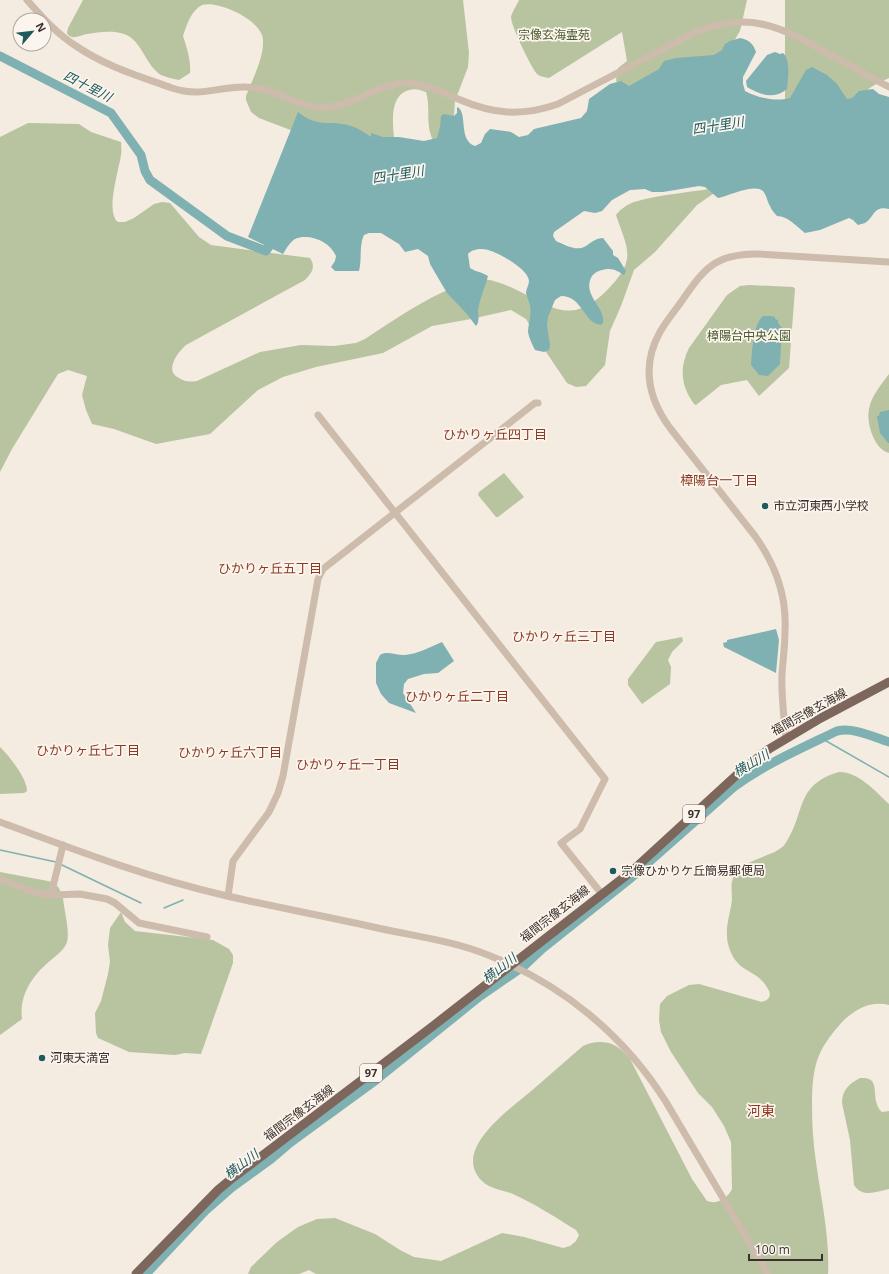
<svg xmlns="http://www.w3.org/2000/svg" width="889" height="1274" font-family="'Open Sans','Noto Sans JP',sans-serif">
<rect width="100%" height="100%" fill="#f4ebe1"/>
<g fill="#b8c4a0">
<path d="M83 0H463L469 53 468 67 455 101 454 116 451 134 433 140C425 125 431 108 426 92 418 89 414 88 406 91 384 100 396 146 398 164L301 134 259 118 251 112 246 100V96C252 80 264 58 263 40 263 21 219 0 202 5 191 11 187 24 183 36 187 48 191 61 190 73L179 80C173 79 166 77 161 75 145 65 142 40 124 34 113 30 98 32 87 34 82 35 76 38 72 37 69 36 68 35 67 33L68 28Z"/>
<path d="M519 0H747L740 31 731 46 712 108 618 85 616 80 618 68 627 61 622 32 549 78C545 77 540 77 537 74 531 67 511 26 511 17 512 12 517 5 519 0Z"/>
<path d="M785 0H889V78C871 86 865 89 855 107L785 100Z"/>
<path d="M28 123 79 124 91 132 121 142C121 146 122 150 121 155 119 170 105 212 118 222H125L134 218 154 204 162 202 170 203 199 237 211 245 310 258C316 267 312 273 305 280L186 345C177 353 164 371 179 378 185 382 190 382 197 381L260 352 301 345 334 346 356 343 365 339C394 320 424 299 457 286 462 284 468 281 474 279 483 278 495 281 503 284 549 302 568 332 610 287 636 259 628 250 617 218L616 215C621 209 626 205 634 202 661 194 694 192 723 187L697 205 655 252 634 270 621 306 610 331 605 365 586 386 576 387 567 383 542 346 526 319 511 310 471 319 432 326 383 353 316 367 283 377 258 390 210 434 156 444 114 429 92 424 86 410 82 395 87 376 68 370 58 374 12 449 0 472V137Z"/>
<path d="M749 285 793 287 795 289 789 368 759 396 747 380 721 385 696 405 694 404C681 386 679 368 689 348L727 295 740 286Z"/>
<path d="M889 374V453C874 449 866 423 869 409 871 396 882 384 889 374Z"/>
<polygon points="504,473 524,497 498,517 496,517 478,495 479,492"/>
<polygon points="682,637 683,641 672,652 668,660 671,667 670,684 642,704 628,685 628,679 656,642"/>
<path d="M0 747C9 756 27 778 27 791L24 793 0 794Z"/>
<path d="M839 772C859 772 875 791 889 804V1005C871 1001 858 1008 845 1019 837 1027 826 1041 821 1051 813 1066 812 1087 812 1104 812 1123 813 1143 816 1162 821 1199 830 1237 828 1274H316L309 1270 299 1274H248L251 1267 277 1242 298 1227 317 1219 335 1218 375 1234 400 1250 414 1257 441 1261 502 1233 524 1237 563 1248 570 1246 576 1241 579 1235 576 1230C555 1217 535 1204 513 1194 503 1190 490 1189 482 1181 451 1150 509 1110 530 1092 548 1077 565 1061 583 1046 592 1042 604 1040 614 1045 619 1047 624 1053 629 1057L692 1179 707 1201C717 1205 728 1198 732 1189L731 1142 724 1126 712 1107 698 1093 671 1052 661 1032 659 1020 660 1004 667 996 689 985 699 984 762 1002C769 1000 772 996 768 989 759 972 745 973 736 961 731 955 727 944 727 936 726 924 731 911 732 899 732 891 730 884 734 876 743 858 776 857 785 844 806 814 794 785 839 772Z"/>
<path d="M0 872 53 882 59 888 63 898C64 910 70 931 67 942 65 949 57 955 51 960 33 975 19 994 22 1019L0 1035Z"/>
<polygon points="121,912 125,922 135,931 213,940 229,949 233,955 233,963 201,1054 185,1053 175,1055 129,1052 98,1038 96,1033 95,1013 101,1001 108,974 110,962 108,945 110,928"/>
<path d="M860 1078C884 1076 868 1099 882 1112L889 1111V1189C876 1192 862 1198 854 1185L850 1140 842 1103C842 1090 849 1084 860 1078Z"/>
</g>
<g fill="#7fb0b2">
<path d="M740 38C749 40 753 43 756 52L743 77V84L745 91C758 98 776 102 790 98L806 70 812 67 827 75 837 84 847 99 852 98 859 91 873 89 879 94 889 97V209C873 205 874 218 865 223 863 224 860 224 858 225L853 220 849 218 820 230 805 233C797 227 788 216 777 216 774 213 771 209 770 206 767 201 767 196 763 191 755 183 728 196 718 198L705 187 699 186 663 192H652L645 189 630 190 612 200 602 211 595 213 584 211 554 232 553 236 556 241C565 245 577 252 586 246 592 242 596 238 603 238L613 251V255L618 258 626 271 624 275C619 272 615 269 609 269 603 269 596 271 592 276 581 295 606 307 603 323L601 325C583 323 583 296 561 296L555 300 548 317 547 325 550 345 549 350 544 352 535 350C532 344 529 338 528 332 528 324 532 315 530 305 529 301 527 297 526 293 526 289 529 285 529 281 529 270 501 254 491 251 485 248 473 248 468 254L470 268C476 272 482 272 488 276 485 287 480 298 478 310 478 316 480 321 476 326L466 313 447 293 430 264 428 256 418 249 405 252 399 244 381 233H369L364 235C359 245 362 260 359 271H335L331 267 335 261 336 256C330 242 310 233 295 239 290 242 286 249 283 254L248 237 298 112C318 128 326 120 348 125 356 127 364 132 371 137V133L383 137H399L424 141 437 138 440 127 441 116 444 114 454 116 457 113V108L458 107C468 115 458 140 475 146L481 143 485 134 490 129 511 132 519 137 528 135 534 129 581 118 587 111 589 99 610 84 621 81 629 86 659 69 664 61 676 58 714 55 722 50 725 44 730 41Z"/>
<path d="M775 52 780 54 783 53C791 60 788 79 787 89 773 100 761 95 747 87L746 81 767 55Z"/>
<path d="M763 316H771L775 317V319L778 320V323L782 328 780 364 768 376 759 375 751 365C752 353 753 324 763 316Z"/>
<polygon points="889,410 889,443 888,443 880,433 877,416 879,416 880,412"/>
<polygon points="776,629 779,640 776,673 724,647 723,643 727,642 727,640"/>
<path d="M442 642 454 661 438 673 424 674 408 679 404 684 403 693 416 713 389 703 381 694 376 683V663L380 655C387 650 397 656 405 655 418 654 430 647 442 642Z"/>
</g>
<g fill="none" stroke-linecap="round" stroke-linejoin="round">
<g stroke="#7fb0b2" stroke-width="1.5">
<polyline points="821,738 889,777"/>
<polyline points="0,850 56,862"/>
<polyline points="62,865 141,903"/>
<polyline points="164,908 183,900"/>
</g>
<g stroke="#7fb0b2" stroke-width="9">
<polyline points="0,56 111,113 141,155 145,171 150,180 227,236 266,251 275,238"/>
<path d="M146 1274 206 1210 231 1188 271 1159 291 1142 376 1080 479 997 524 966 542 949 631 878 734 787C765 764 802 748 837 731 854 727 873 737 889 742"/>
</g>
<g stroke="#cdbbac" stroke-width="7">
<path d="M27 0C41 16 57 34 76 46 105 66 139 76 172 88 202 98 218 86 246 87 277 87 299 111 331 107 359 103 381 82 409 83 427 85 442 92 458 99 493 114 521 117 558 104L694 33C747 10 780 26 827 53 848 64 868 76 889 87"/>
<polyline points="318,415 605,779 580,829 561,843 601,893"/>
<path d="M786 739C784 717 781 695 782 674 783 660 785 645 785 631 787 596 775 564 755 536L670 428C648 398 641 366 660 332 666 321 674 312 681 302 704 269 715 253 759 254L889 262"/>
<path d="M0 822C75 850 148 878 227 896 280 908 334 918 387 930 421 937 456 942 488 955 562 984 624 1035 666 1102L768 1274"/>
<polyline points="0,879 33,892 51,895 80,894 107,899 115,903 139,923 207,937"/>
<polyline points="51,895 63,845"/>
<polyline points="228,896 233,861 269,812 278,793 283,776 318,579 323,569 535,403 538,403"/>
</g>
<polyline stroke="#7d675c" stroke-width="9" points="136,1274 218,1190 230,1180 433,1026 632,871 741,771 769,749 821,718 889,682"/>
</g>
<g fill="#1f5a5e" stroke="#fbf5ee" stroke-width="1.5">
<circle cx="765" cy="506" r="4"/>
<circle cx="613" cy="871" r="4"/>
<circle cx="42" cy="1058" r="4"/>
</g>
<g text-anchor="middle" stroke-width="3.5" stroke-linejoin="round" paint-order="stroke">
<g fill="#fbf5ee" stroke="#756b66" stroke-width="1">
<rect x="683" y="805" width="22" height="18" rx="3"/>
<rect x="360" y="1064" width="22" height="18" rx="3"/>
</g>
<g font-size="11" font-weight="bold" fill="#3b302b">
<text x="694" y="818">97</text>
<text x="371" y="1077">97</text>
</g>
<g font-size="12" fill="#4a5a2e" stroke="#fbf5ee">
<text x="554" y="39">宗像玄海霊苑</text>
<text x="749" y="340">樟陽台中央公園</text>
</g>
<g font-size="12" fill="#3b302b" stroke="#fbf5ee" text-anchor="start">
<text x="773" y="510">市立河東西小学校</text>
<text x="621" y="875">宗像ひかりケ丘簡易郵便局</text>
<text x="50" y="1062">河東天満宮</text>
</g>
<g font-size="12" fill="#3b302b" stroke="#fbf5ee">
<text transform="translate(809 712) rotate(-29)" y="4">福間宗像玄海線</text>
<text transform="translate(555 914) rotate(-38)" y="4">福間宗像玄海線</text>
<text transform="translate(299 1113) rotate(-37)" y="4">福間宗像玄海線</text>
</g>
<g font-size="13" font-style="italic" fill="#1f5a5e" stroke="#fbf5ee">
<text transform="translate(88 86) rotate(27)" y="5">四十里川</text>
<text transform="translate(718 125) rotate(-9)" y="5">四十里川</text>
<text transform="translate(398 174) rotate(-9)" y="5">四十里川</text>
<text transform="translate(751 763) rotate(-31)" y="5">横山川</text>
<text transform="translate(499 968) rotate(-38)" y="5">横山川</text>
<text transform="translate(241 1164) rotate(-37)" y="5">横山川</text>
</g>
<g font-size="13" fill="#8c3b22" stroke="#fbf5ee">
<text x="495" y="439">ひかりヶ丘四丁目</text>
<text x="719" y="485">樟陽台一丁目</text>
<text x="270" y="573">ひかりヶ丘五丁目</text>
<text x="564" y="641">ひかりヶ丘三丁目</text>
<text x="457" y="701">ひかりヶ丘二丁目</text>
<text x="88" y="755">ひかりヶ丘七丁目</text>
<text x="230" y="757">ひかりヶ丘六丁目</text>
<text x="348" y="769">ひかりヶ丘一丁目</text>
</g>
<g font-size="14" fill="#8c3b22" stroke="#fbf5ee">
<text x="761" y="1116">河東</text>
</g>
</g>
<g transform="translate(32 32) rotate(62)"><circle r="19" fill="#fbf5ee" stroke="#aea6a0"/>
<path d="M0-3L7 15L0 10L-7 15Z" fill="#1f5a5e"/>
<text y="-6" font-size="11" font-weight="bold" text-anchor="middle" fill="#3b302b">N</text>
</g>
<path d="M749 1254v6h73v-6" fill="none" stroke="#3b302b" stroke-width="2"/>
<text x="755" y="1254" font-size="12" fill="#3b302b" stroke="#fbf5ee" stroke-width="3" paint-order="stroke">100 m</text>
</svg>
